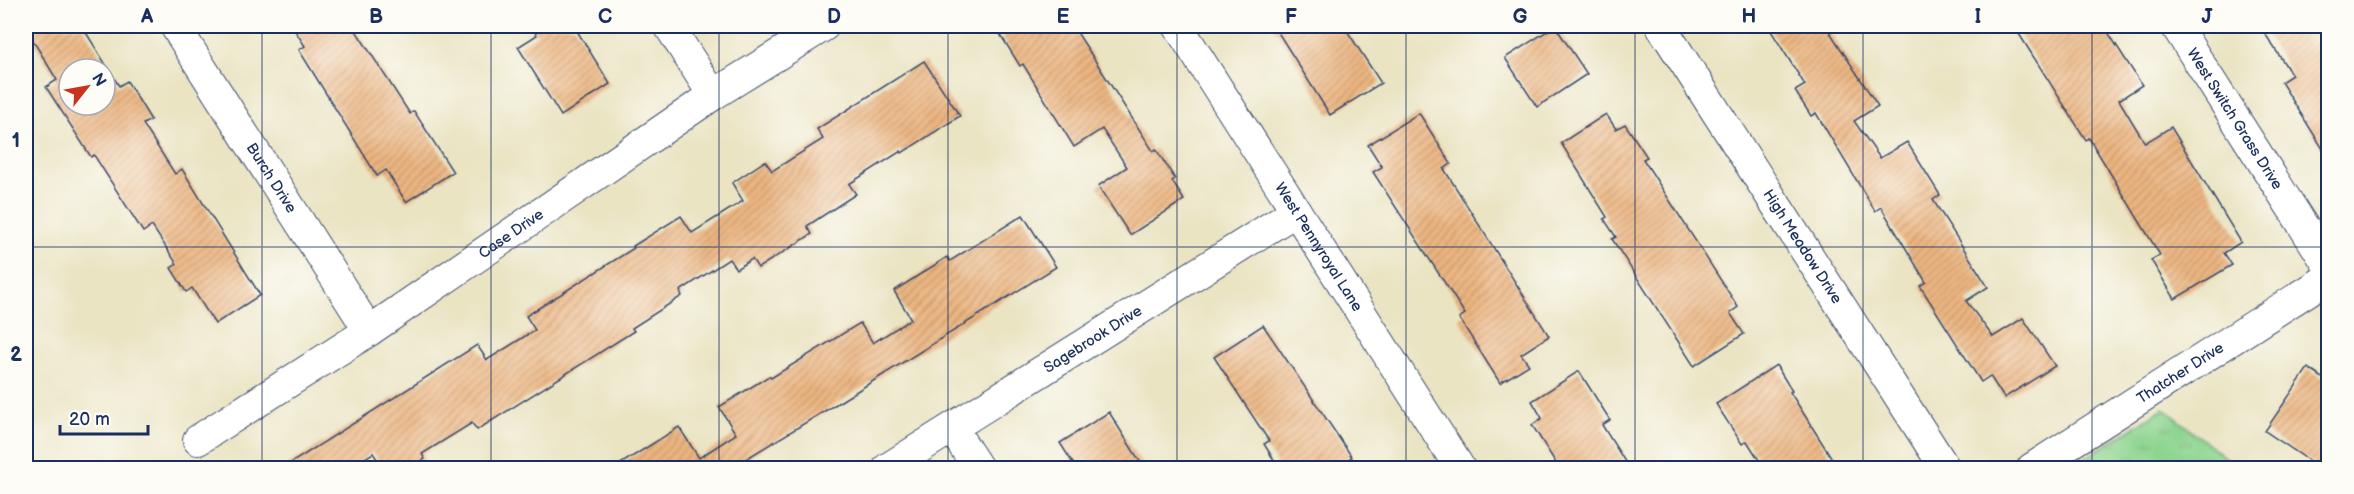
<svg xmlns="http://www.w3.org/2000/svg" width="2354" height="494" font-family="'Balsamiq Sans',sans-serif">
<defs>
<pattern id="park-tufts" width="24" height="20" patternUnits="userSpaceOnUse" patternTransform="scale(1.5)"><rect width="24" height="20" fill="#8dd48f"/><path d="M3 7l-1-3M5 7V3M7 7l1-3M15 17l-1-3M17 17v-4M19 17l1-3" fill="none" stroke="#79b67e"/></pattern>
<pattern id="building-hatch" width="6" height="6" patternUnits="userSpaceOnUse" patternTransform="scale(1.5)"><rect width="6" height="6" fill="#edb681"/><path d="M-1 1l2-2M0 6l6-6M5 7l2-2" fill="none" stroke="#bf946d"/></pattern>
</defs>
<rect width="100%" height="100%" fill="#fdfcf7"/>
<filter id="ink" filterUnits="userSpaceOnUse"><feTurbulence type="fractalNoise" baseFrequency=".0167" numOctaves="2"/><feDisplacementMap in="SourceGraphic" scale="12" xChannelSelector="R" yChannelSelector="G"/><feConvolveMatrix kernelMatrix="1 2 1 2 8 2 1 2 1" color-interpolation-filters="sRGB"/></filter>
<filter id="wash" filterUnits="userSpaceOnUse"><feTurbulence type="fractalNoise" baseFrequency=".008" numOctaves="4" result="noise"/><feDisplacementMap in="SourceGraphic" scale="24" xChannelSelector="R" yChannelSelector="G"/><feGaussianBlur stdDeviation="1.35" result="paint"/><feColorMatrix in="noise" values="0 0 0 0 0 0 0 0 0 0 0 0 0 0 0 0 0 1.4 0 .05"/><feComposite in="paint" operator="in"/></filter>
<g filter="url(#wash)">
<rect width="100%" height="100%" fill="#eae4c3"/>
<polygon fill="url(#park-tufts)" stroke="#548276" stroke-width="1.5" points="2164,408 2238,468 2069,468"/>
<g id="blocks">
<g fill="url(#building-hatch)" fill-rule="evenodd">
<path d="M26 26H82L119 86 127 81 151 120 143 124 175 174 182 169 260 295 215 324 192 288 186 292 171 268 177 264 152 226 143 232 94 155 91 157 46 87 57 80 26 29ZM69 69H105V105H69Z"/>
<polygon points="292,26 353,26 410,114 414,111 453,172 406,202 386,170 377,176 299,50 305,46"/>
<polygon points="531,26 574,26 610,84 561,116 518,47 537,35"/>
<polygon points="995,26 1073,26 1153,151 1156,149 1175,179 1172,181 1184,200 1130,235 1098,186 1127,167 1102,129 1074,147 1023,64 1020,66"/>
<polygon points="1274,26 1344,26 1381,83 1330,115"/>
<polygon points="1555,26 1587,74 1537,107 1505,58"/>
<polygon points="1768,26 1826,26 1878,106 1854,121 1880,158 1907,142 1940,195 1933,200 1988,287 1966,301 1993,337 2023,318 2055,366 2004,398 1990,376 1981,382 1920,286 1926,282 1881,207 1875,211 1816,113 1811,116 1795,91 1805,85"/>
<polygon points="2014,26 2104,26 2142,85 2119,100 2145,143 2171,127 2241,242 2224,253 2232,265 2175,299 2151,260 2160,255 2089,138 2086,140"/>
<polygon points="2260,26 2328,26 2328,157 2281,82 2292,75"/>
<polygon points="924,61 960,116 902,153 901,151 849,184 856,194 807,226 812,234 758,268 752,259 736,269 729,259 680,291 682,296 632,328 634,331 477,430 472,423 422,454 425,459 410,468 383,468 373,453 349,468 283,468 477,345 487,360 535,330 526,316 634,248 633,246 681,216 692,233 743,201 732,183 765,161 772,171 823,139 817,129"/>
<polygon points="1419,113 1451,164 1444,169 1549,336 1521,354 1529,365 1500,383 1459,318 1465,314 1373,172 1382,167 1368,145"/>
<polygon points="1606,114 1616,129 1625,124 1647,157 1643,159 1738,307 1730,313 1744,334 1694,366 1612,239 1616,237 1604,219 1607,217 1561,143"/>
<polygon points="1023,215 1056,267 833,406 731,468 614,468 679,427 699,458 736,434 719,407 769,376 771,378 860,323 873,343 911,319 894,291 947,257 950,261"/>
<polygon points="1263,325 1352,457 1334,468 1279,468 1264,444 1269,441 1214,357"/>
<polygon points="1776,365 1792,391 1790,392 1838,468 1764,468 1747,441 1742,444 1716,404"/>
<polygon points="2308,368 2328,382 2328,468 2320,468 2265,431"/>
<polygon points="1579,371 1610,420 1602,425 1629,468 1559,468 1532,425 1542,418 1532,401"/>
<polygon points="1109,412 1144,468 1076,468 1060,443"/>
</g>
</g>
</g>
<g filter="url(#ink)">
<use href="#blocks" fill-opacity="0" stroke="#3a4a6d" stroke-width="1.5"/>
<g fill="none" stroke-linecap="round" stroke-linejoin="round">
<g stroke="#3a4a6d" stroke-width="32">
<g id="minor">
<path id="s1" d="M175 26 369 331"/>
<polyline points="669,26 713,95"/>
<path id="s2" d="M1178 26 1460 468"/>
<path id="s3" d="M1661 26 1945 468"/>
<path id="s4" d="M2176 26 2328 265"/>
<polyline points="952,428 978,468"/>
<path id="s5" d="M198 440 369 331 713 95 824 26"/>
<path id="s6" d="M888 468 1296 211"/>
<path id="s7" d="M2032 468 2328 278"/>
</g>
</g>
<use href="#minor" stroke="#fff" stroke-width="30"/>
</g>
</g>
<path fill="none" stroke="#1b2f5e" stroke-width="1.5" stroke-opacity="0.55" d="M262 26V468M491 26V468M719 26V468M948 26V468M1177 26V468M1406 26V468M1635 26V468M1863 26V468M2092 26V468M26 247H2328"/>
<g text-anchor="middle" stroke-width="5" stroke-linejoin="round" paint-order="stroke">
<g font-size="15" fill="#1b2f5e" stroke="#fdfcf7">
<text dy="5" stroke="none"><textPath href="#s4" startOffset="110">West Switch Grass Drive</textPath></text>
<text dy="5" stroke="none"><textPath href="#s1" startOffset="180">Burch Drive</textPath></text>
<text dy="5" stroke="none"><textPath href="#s5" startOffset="375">Case Drive</textPath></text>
<text dy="5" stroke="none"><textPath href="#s2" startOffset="262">West Pennyroyal Lane</textPath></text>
<text dy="5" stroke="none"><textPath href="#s3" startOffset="262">High Meadow Drive</textPath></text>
<text dy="5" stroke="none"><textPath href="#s6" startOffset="242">Sagebrook Drive</textPath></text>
<text dy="5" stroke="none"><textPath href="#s7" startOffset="176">Thatcher Drive</textPath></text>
</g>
</g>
<rect width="2354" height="494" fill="none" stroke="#fdfcf7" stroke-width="66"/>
<g transform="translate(87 87) rotate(59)"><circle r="28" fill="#fdfcf7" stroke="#a3aaba" stroke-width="1.5"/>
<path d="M0-4.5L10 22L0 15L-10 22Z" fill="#c8321e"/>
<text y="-9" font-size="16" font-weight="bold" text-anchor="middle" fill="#1b2f5e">N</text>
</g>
<path d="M60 425v9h88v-9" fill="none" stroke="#1b2f5e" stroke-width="3"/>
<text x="69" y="425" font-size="18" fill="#1b2f5e" stroke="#fdfcf7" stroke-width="4.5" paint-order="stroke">20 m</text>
<rect x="33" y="33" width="2288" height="428" fill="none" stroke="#1b2f5e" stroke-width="2"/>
<g font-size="20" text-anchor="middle" font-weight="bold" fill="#1b2f5e">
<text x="147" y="23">A</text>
<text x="376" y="23">B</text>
<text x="605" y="23">C</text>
<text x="834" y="23">D</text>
<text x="1063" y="23">E</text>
<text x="1291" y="23">F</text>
<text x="1520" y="23">G</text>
<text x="1749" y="23">H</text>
<text x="1978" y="23">I</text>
<text x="2207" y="23">J</text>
<text x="16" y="147">1</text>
<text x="16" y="361">2</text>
</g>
</svg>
